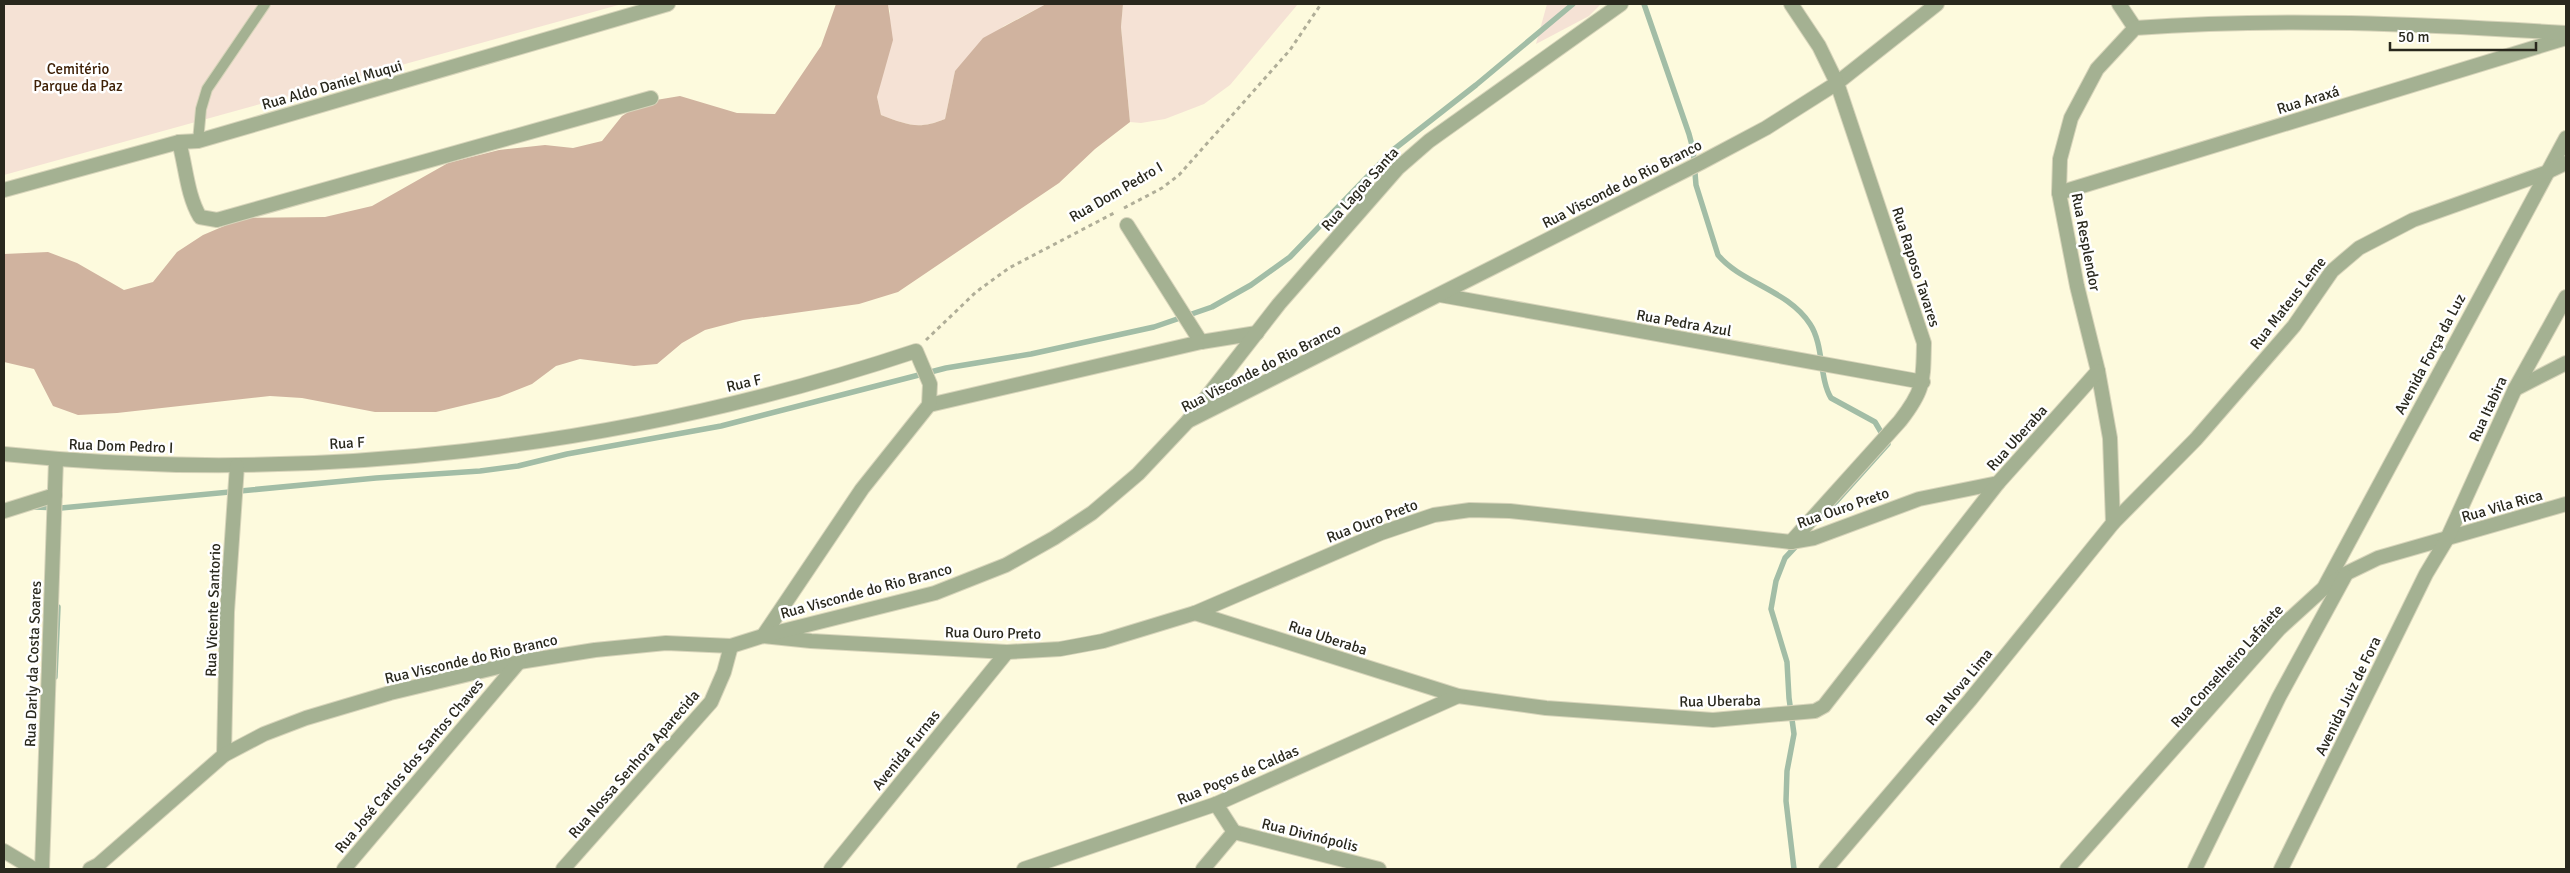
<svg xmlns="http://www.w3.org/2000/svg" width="2570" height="873" font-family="Signika,sans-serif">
<rect width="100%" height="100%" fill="#fdfadd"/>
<g fill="#f5e2d5">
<polygon points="4,4 622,4 4,175"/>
<path d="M888 4H1046L1004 26 955 71 945 119C918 130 908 125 881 115L877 97 883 72 890 11Z"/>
<polygon points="1123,4 1298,4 1230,85 1204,104 1165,119 1141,123 1130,122 1121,27"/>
<polygon points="1547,4 1601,4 1589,16 1536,44"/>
</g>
<path fill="#d0b39f" d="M836 4H888L893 40 877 97 881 115C908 125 918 130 945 119L955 71 983 38 1046 4H1123L1121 27 1130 122 1095 149 1059 183 898 292 859 304 743 320 705 330 682 343 657 364 634 366 580 359 556 366 532 384 499 397 436 412H375L302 398 270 396 117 413 78 415 53 406 34 369 4 362V254L48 252 77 263 124 290 153 282 177 252 203 235 243 218 325 217 372 206 448 163 499 150 545 145 573 148 602 141 622 116 644 102 680 96 737 113 775 114 821 46Z"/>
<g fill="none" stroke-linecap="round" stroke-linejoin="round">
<g stroke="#a2bda6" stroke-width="5.5">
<path d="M1644 4 1689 134 1693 149 1696 185 1718 255C1741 283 1788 290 1810 324 1824 345 1819 378 1831 398L1875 422 1888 444 1825 514"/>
<polyline points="34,507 61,508 376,478 480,471 518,466 567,454 721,426 946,368 1031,354 1154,327 1212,307 1251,285 1290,257 1393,150 1476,85 1573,4"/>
<polyline points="55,677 58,607"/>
<polyline points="1794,869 1786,801 1787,771 1794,734 1789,698 1787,662 1771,609 1776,581 1785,558 1799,543"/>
</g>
<g stroke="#d7d4ba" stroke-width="12">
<polyline id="service" points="198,141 201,109 207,89 265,4"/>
</g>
<g stroke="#d7d4ba" stroke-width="16">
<g id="minor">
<polyline points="2119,4 2135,28"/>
<path d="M179 142C186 167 187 195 200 217L217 220 651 98"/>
<polyline points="4,190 179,142 198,141 668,4"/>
<polyline points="2059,193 2566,38"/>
<polyline points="1127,225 1201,342"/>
<polyline points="1440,295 1923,382"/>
<polyline points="2515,389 2566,363"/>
<polyline points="929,405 1201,342 1257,333"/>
<polyline points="1188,421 1279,304 1398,168 1429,141 1621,4"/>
<path d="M4 454C309 486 625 448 916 351L930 384 929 405 862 489 763 636 811 641 1007 652 1060 649 1103 641 1195 613 1381 533 1434 515 1470 510 1510 511 1791 542 1814 538 1919 499 1998 483"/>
<polyline points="4,511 55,495"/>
<path d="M2113 523 2110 438 2098 371 2077 286 2059 193 2060 159 2071 118 2097 69 2135 28C2279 17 2422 24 2566 33"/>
<path d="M1791 542 1900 421C1925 389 1923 381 1924 343L1837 83 1937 4"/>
<polyline points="2325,586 2566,138"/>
<polyline points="1195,613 1458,696 1546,708 1713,720 1815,711 1824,706 1998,483 2098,371"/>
<polyline points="224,755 227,612 237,466"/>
<polyline points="1216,804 1234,832"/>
<polyline points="1234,832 1379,869"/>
<polyline points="42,869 56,460"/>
<polyline points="563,869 711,702 724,672 731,646"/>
<polyline points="831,869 1007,652"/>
<polyline points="1024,869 1216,804 1458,696"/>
<polyline points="1203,869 1234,832"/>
<polyline points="1826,869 1970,700 2113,523 2196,439 2294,326 2332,271 2359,248 2413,220 2545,173 2566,163"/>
<polyline points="2067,869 2279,629 2324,588 2347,573 2378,558 2566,504"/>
<polyline points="2195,869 2279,697 2345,576"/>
<polyline points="2281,869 2426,574 2447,539 2515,389 2566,297"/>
</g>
</g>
<g stroke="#d7d4ba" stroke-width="16">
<g id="tertiary">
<polyline points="4,851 34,869"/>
<polyline points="90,869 98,865 224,755 264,734 306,718 390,693 519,662 595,650 666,643 731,646 763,636 935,593 1006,565 1054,538 1092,513 1138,474 1188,421 1702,162 1766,128 1837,83 1819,46 1791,4"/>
<polyline points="344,869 519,662"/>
</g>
</g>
<g stroke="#b0ae98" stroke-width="3" stroke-dasharray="4 4" stroke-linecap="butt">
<polyline points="1124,208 1162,188 1179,175 1290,50 1321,4"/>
<polyline points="926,340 976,292 1009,268 1114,213"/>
</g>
<use href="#service" stroke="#a4b192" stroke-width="10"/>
<use href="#minor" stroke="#a4b192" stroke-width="14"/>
<use href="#tertiary" stroke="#a4b192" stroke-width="14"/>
</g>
<g text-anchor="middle" stroke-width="5" stroke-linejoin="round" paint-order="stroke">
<g font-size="15" fill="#3f2107" stroke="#fff">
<text x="78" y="74">Cemitério<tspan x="78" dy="17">Parque da Paz</tspan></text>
</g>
<g font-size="15" fill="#29281d" stroke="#fff">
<text transform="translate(332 85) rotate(-16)" y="5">Rua Aldo Daniel Muqui</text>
<text transform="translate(2308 100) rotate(-17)" y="5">Rua Araxá</text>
<text transform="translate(1622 184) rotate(-27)" y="5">Rua Visconde do Rio Branco</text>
<text transform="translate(1360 189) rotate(-48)" y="5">Rua Lagoa Santa</text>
<text transform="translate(1116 192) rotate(-30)" y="5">Rua Dom Pedro I</text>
<text transform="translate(2086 242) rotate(79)" y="5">Rua Resplendor</text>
<text transform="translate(1916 267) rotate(72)" y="5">Rua Raposo Tavares</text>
<text transform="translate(2288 303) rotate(-52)" y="5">Rua Mateus Leme</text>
<text transform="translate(1684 323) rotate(10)" y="5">Rua Pedra Azul</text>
<text transform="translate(2430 354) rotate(-62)" y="5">Avenida Força da Luz</text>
<text transform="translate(1261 368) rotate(-27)" y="5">Rua Visconde do Rio Branco</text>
<text transform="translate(744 383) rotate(-13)" y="5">Rua F</text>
<text transform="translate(2488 409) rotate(-65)" y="5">Rua Itabira</text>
<text transform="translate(2017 438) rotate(-48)" y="5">Rua Uberaba</text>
<text transform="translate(347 443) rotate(-3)" y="5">Rua F</text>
<text transform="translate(121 446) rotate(2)" y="5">Rua Dom Pedro I</text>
<text transform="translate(2502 506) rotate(-16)" y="5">Rua Vila Rica</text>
<text transform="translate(1843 508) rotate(-19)" y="5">Rua Ouro Preto</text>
<text transform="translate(1372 521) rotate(-21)" y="5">Rua Ouro Preto</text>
<text transform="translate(866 591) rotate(-15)" y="5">Rua Visconde do Rio Branco</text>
<text transform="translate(213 610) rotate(-88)" y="5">Rua Vicente Santorio</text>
<text transform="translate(993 633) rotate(1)" y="5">Rua Ouro Preto</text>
<text transform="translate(1328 638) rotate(18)" y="5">Rua Uberaba</text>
<text transform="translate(471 659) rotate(-13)" y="5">Rua Visconde do Rio Branco</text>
<text transform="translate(33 664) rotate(-88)" y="5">Rua Darly da Costa Soares</text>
<text transform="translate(2227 666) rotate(-48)" y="5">Rua Conselheiro Lafaiete</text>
<text transform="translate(1959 687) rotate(-50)" y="5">Rua Nova Lima</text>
<text transform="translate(2348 696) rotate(-64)" y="5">Avenida Juiz de Fora</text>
<text transform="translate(1720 701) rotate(-1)" y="5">Rua Uberaba</text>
<text transform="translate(906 750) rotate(-51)" y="5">Avenida Furnas</text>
<text transform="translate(634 764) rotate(-49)" y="5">Rua Nossa Senhora Aparecida</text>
<text transform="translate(409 766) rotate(-50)" y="5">Rua José Carlos dos Santos Chaves</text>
<text transform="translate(1238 775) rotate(-23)" y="5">Rua Poços de Caldas</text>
<text transform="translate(1310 835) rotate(14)" y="5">Rua Divinópolis</text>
</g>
</g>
<rect width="2570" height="873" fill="none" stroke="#29281d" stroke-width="10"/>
<path d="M2390 42v8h146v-8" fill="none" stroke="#29281d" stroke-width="2.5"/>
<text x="2398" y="42" font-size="15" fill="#29281d" stroke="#ffffff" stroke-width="4" paint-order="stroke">50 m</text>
</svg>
